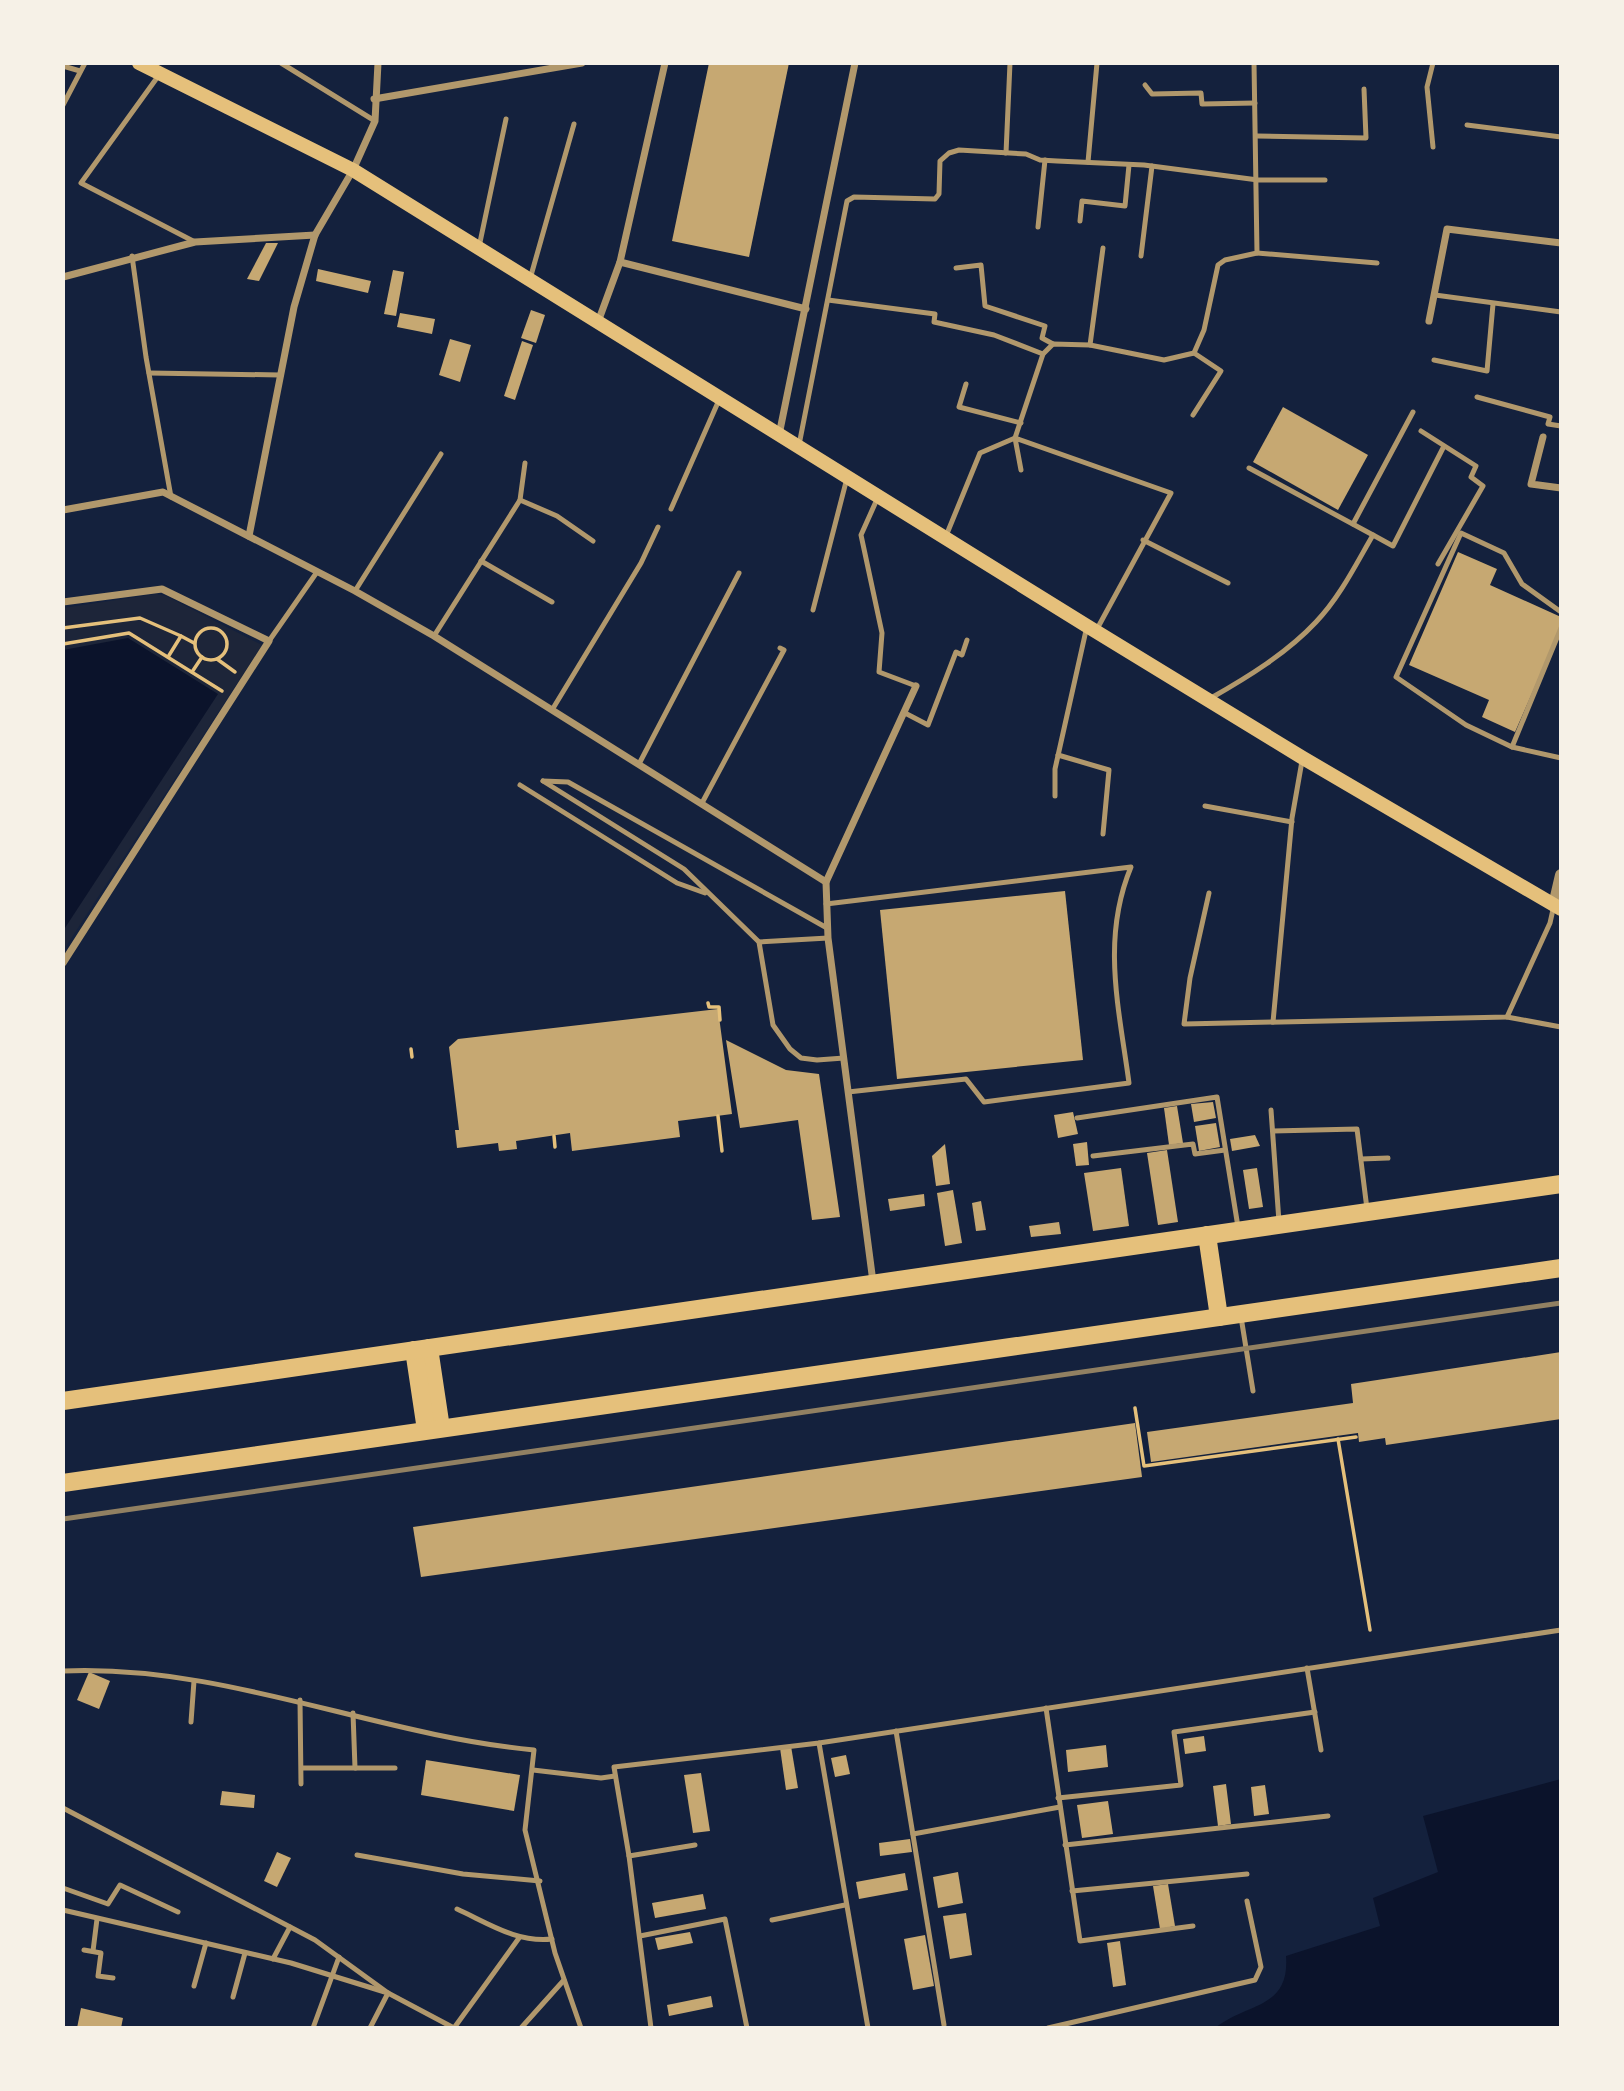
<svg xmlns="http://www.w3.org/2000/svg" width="1624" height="2091" font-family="Manrope,sans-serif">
<rect width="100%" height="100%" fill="#14213d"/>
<polygon fill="#1d2539" points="156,594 166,596 262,645 63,951 63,608"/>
<g fill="#0b132b">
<polygon points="128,638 218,694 63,931 63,650"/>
<path d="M1561 1779V2028H1215C1248 2002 1290 2009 1286 1956L1380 1926 1373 1898 1438 1872 1423 1816Z"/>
</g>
<g fill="#c6a872">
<polygon points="709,63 789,63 749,257 672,241"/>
<polygon points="266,243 278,243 259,281 247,279"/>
<polygon points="318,269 371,281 368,293 316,281"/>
<polygon points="393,270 404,272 396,316 384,314"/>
<polygon points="531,310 545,315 536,343 521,338"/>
<polygon points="400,313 435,319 432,334 397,327"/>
<polygon points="450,339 471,345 460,382 439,375"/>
<polygon points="522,341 533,345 515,400 504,396"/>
<polygon points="1283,407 1368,455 1338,510 1253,462"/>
<polygon points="1458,552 1497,569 1490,585 1561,617 1561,627 1515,732 1482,717 1489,700 1409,665"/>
<polygon points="1065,891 1083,1060 897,1079 880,910"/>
<polygon points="718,1009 732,1114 678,1121 680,1137 572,1151 570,1133 516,1141 517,1149 499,1151 498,1143 457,1148 455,1130 459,1130 449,1047 458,1039"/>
<polygon points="726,1040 786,1070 819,1074 840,1217 812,1220 798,1120 740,1128"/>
<polygon points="1213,1102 1216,1118 1194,1122 1191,1104"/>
<polygon points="1177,1106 1183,1143 1169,1145 1164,1108"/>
<polygon points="1073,1112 1078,1134 1058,1138 1054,1115"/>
<polygon points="1216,1123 1220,1147 1199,1151 1195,1126"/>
<polygon points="1255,1135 1260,1146 1232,1151 1230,1139"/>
<polygon points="1087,1142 1089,1165 1076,1166 1073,1144"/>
<polygon points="945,1144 950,1184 936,1186 932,1156"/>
<polygon points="1167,1150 1178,1222 1158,1225 1147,1153"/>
<polygon points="1121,1168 1129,1226 1093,1231 1084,1173"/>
<polygon points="1257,1168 1263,1207 1249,1209 1243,1170"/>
<polygon points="953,1190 962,1243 945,1246 937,1193"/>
<polygon points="924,1194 925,1206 890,1211 888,1199"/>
<polygon points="981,1201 986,1230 976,1231 972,1203"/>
<polygon points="1059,1222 1061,1234 1031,1237 1029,1226"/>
<polygon points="1561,1352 1561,1419 1386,1445 1385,1438 1359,1442 1358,1433 1151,1462 1147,1432 1353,1403 1351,1384"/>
<polygon points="1135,1423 1142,1477 421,1577 413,1527"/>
<polygon points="89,1672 110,1681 99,1709 77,1700"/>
<polygon points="1204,1736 1206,1751 1185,1754 1183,1739"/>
<polygon points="1106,1745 1108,1767 1068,1772 1066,1750"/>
<polygon points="791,1746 798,1788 786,1790 780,1748"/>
<polygon points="846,1755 850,1774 835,1777 831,1758"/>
<polygon points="426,1760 520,1775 514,1811 421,1795"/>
<polygon points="701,1773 710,1831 693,1833 684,1775"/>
<polygon points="1226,1784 1231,1824 1218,1826 1213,1786"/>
<polygon points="1265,1785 1269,1814 1254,1816 1251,1787"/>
<polygon points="222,1791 255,1795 254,1808 220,1805"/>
<polygon points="1108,1801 1113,1834 1082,1838 1077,1805"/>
<polygon points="910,1839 912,1852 880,1856 879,1843"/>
<polygon points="277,1852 291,1858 277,1887 264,1881"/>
<polygon points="958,1872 963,1903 938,1908 933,1877"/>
<polygon points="905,1873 908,1890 859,1899 856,1882"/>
<polygon points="1168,1884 1175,1926 1160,1929 1153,1886"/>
<polygon points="703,1894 706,1909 655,1918 652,1903"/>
<polygon points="966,1913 972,1955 950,1959 943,1916"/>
<polygon points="690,1932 693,1943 658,1950 655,1938"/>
<polygon points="925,1935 934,1986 913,1990 904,1939"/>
<polygon points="1120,1941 1126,1985 1113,1987 1107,1943"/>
<polygon points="711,1996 713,2007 669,2016 667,2005"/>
<polygon points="81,2008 123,2018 121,2028 77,2028"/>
</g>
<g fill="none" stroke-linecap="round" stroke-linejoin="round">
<g stroke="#e5c07b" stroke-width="3.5">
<polyline points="63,628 140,618 181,636"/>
<circle cx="211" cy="644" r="16"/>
<polyline points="63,644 129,633 222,691"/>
<polyline points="168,657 181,636 194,643"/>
<polyline points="217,659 235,672"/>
<polyline points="192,672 202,657"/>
<polyline points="708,1003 709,1007 719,1007 720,1020"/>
<polyline points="411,1049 412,1057"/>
<polyline points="718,1116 722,1151"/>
<polyline points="554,1136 555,1147"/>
<polyline points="1135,1408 1144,1466 1356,1437"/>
<polyline points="1338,1439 1370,1630"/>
</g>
<g stroke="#b1986c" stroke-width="5">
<polyline points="281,63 375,121"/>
<polyline points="1433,63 1427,87 1433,147"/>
<polyline points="63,66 80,71"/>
<polyline points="159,75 81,183 195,242"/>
<polyline points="1145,85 1152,94 1201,93 1202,104 1255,103"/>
<polyline points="63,105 85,63"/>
<polyline points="1467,125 1561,137"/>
<polyline points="1257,136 1366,138 1364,89"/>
<polyline points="1006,153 1010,63"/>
<polyline points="1088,162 1097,63"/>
<polyline points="1080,221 1082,201 1125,206 1129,165"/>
<polyline points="1038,227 1045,160"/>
<polyline points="479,247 506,119"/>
<polyline points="1257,253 1377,263"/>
<polyline points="132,256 146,357 171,497"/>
<polyline points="1141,256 1152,166"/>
<polyline points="956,268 981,265 985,306 1045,326 1042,338 1053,344"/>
<polyline points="530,279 574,124"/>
<polyline points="1435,295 1561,312"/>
<polyline points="828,300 935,314 934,322 994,335 1043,354"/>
<polyline points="1090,345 1103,248"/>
<polyline points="1434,360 1487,371 1493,304"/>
<polyline points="149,373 280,375"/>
<polyline points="966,384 959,407 1021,423"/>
<polyline points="1477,397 1550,417 1548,424 1561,426"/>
<polyline points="1193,415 1221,371 1194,353"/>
<polyline points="1421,431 1476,466 1471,477 1483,486 1438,564"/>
<polyline points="799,445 847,201 854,197 935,199 939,194 940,161 949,153 959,150 1026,154 1040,160 1057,161 1144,165 1258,180 1325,180"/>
<polyline points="1249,468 1373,535"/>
<polyline points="1021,470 1015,438 1171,493 1097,629"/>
<polyline points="878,497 861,535 882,633 879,672 916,686"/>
<polyline points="520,500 557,516 593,541"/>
<polyline points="671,509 719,400"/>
<polyline points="1353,524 1413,412"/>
<polyline points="946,536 980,453 1015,438 1043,354 1053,344 1090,345 1164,360 1194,353 1204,330 1218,265 1225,260 1257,253 1254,63"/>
<polyline points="1143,540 1228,583"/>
<polyline points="481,561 552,602"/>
<polyline points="355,591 441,454"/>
<polyline points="813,610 847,478"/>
<polyline points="1561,612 1522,584 1504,553 1461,533 1396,677 1466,725 1512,747 1561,758"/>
<polyline points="434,636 520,500 525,463"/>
<polyline points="269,641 317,572"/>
<path d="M1211 698C1248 677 1287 653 1316 622 1340 597 1356 564 1373 535L1393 546 1443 448"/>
<polyline points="552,710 641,563 658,527"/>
<polyline points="905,713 928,725 956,652 962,655 967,640"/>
<polyline points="1512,747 1561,628"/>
<polyline points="1058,755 1109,770 1103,834"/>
<polyline points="639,764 739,573"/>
<polyline points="543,781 684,869 759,942 773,1025 790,1049 801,1058 817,1060 844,1058"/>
<polyline points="543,781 568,782 827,928"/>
<polyline points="520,785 677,883 705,893"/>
<polyline points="1055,796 1055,769 1087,626"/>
<polyline points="702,803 784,650 780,648"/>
<polyline points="1205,806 1292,822"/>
<polyline points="1209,893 1190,978 1184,1024 1507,1017 1550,923 1554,905"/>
<path d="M826 904 1131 867C1101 939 1119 1008 1129 1083L984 1102 966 1079 848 1092"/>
<polyline points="759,942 828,938"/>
<polyline points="1507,1017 1561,1027"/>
<polyline points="1273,1022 1292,818 1302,761"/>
<polyline points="1271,1110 1279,1222"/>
<polyline points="1077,1118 1217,1097 1238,1227"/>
<polyline points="1273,1131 1357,1129 1367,1209"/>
<polyline points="1093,1156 1193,1144 1195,1154 1225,1150"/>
<polyline points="1361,1159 1388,1158"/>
<polyline points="1241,1317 1253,1391"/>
<polyline points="1307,1668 1321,1750"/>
<path d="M63 1671C224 1664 375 1735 534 1750L525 1830 555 1953 581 2028"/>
<polyline points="300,1700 301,1784"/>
<polyline points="1046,1708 1080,1941 1193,1926"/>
<polyline points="353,1713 355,1768"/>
<polyline points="191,1722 194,1681"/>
<polyline points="896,1731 944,2025"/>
<polyline points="819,1743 868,2028"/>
<polyline points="302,1768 395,1768"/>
<polyline points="533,1770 601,1778 615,1776"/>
<polyline points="1058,1798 1181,1785 1174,1732 1315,1712"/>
<polyline points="63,1808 315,1940 388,1993 454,2028"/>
<polyline points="913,1834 1060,1807"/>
<polyline points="1065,1845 1328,1816"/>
<polyline points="357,1855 463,1874 540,1881"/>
<polyline points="629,1856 695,1845"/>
<polyline points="63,1888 108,1904 120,1885 178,1912"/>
<polyline points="1072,1891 1247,1874"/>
<path d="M457 1909C488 1923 517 1943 552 1939"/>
<polyline points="63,1910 291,1963 388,1993 370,2028"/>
<polyline points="772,1920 845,1905"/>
<polyline points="640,1936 725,1919 747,2028"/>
<polyline points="84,1950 101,1953 98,1976 113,1978"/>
<polyline points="93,1951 97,1919"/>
<polyline points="273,1959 290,1927"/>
<polyline points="194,1986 206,1943"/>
<polyline points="233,1997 245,1953"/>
<polyline points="313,2028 339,1957"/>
<polyline points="454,2028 519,1938"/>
<polyline points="521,2028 564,1980"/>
<polyline points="651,2028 629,1856 614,1767 819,1743 1561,1630"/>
<polyline points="1048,2028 1255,1980 1261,1967 1247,1901"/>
</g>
<g stroke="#b1986c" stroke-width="7">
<polyline points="374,99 582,63"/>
<polyline points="620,262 806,309"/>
<polyline points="63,277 195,242 315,235"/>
<polyline points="1429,321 1447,229 1561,243"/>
<polyline points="598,322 620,262 665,63"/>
<polyline points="779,435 855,63"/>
<polyline points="1543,437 1531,484 1561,488"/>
<polyline points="63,510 163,492 355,591 434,636 826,882"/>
<polyline points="249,536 294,307 315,235 353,170 375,121 378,63"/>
<polyline points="63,602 162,589 269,641 63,963"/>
<polyline points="873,1282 828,938 826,882 916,686"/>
</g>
<polyline stroke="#b1986c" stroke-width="12" points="1554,905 1561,875"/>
<polyline stroke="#e5c07b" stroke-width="14" points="139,63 353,170 1087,626 1303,758 1561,909"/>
<g stroke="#e5c07b" stroke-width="18">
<polyline points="1207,1235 1219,1317"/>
<polyline points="429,1348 441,1428"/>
<polyline points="414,1350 426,1430"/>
<polyline points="63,1401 1561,1184"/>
<polyline points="63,1483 1561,1268"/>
</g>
<polyline stroke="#918062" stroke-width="5" points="63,1519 1561,1303"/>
</g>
<rect width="1624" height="2091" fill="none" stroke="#f6f1e7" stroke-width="130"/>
</svg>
